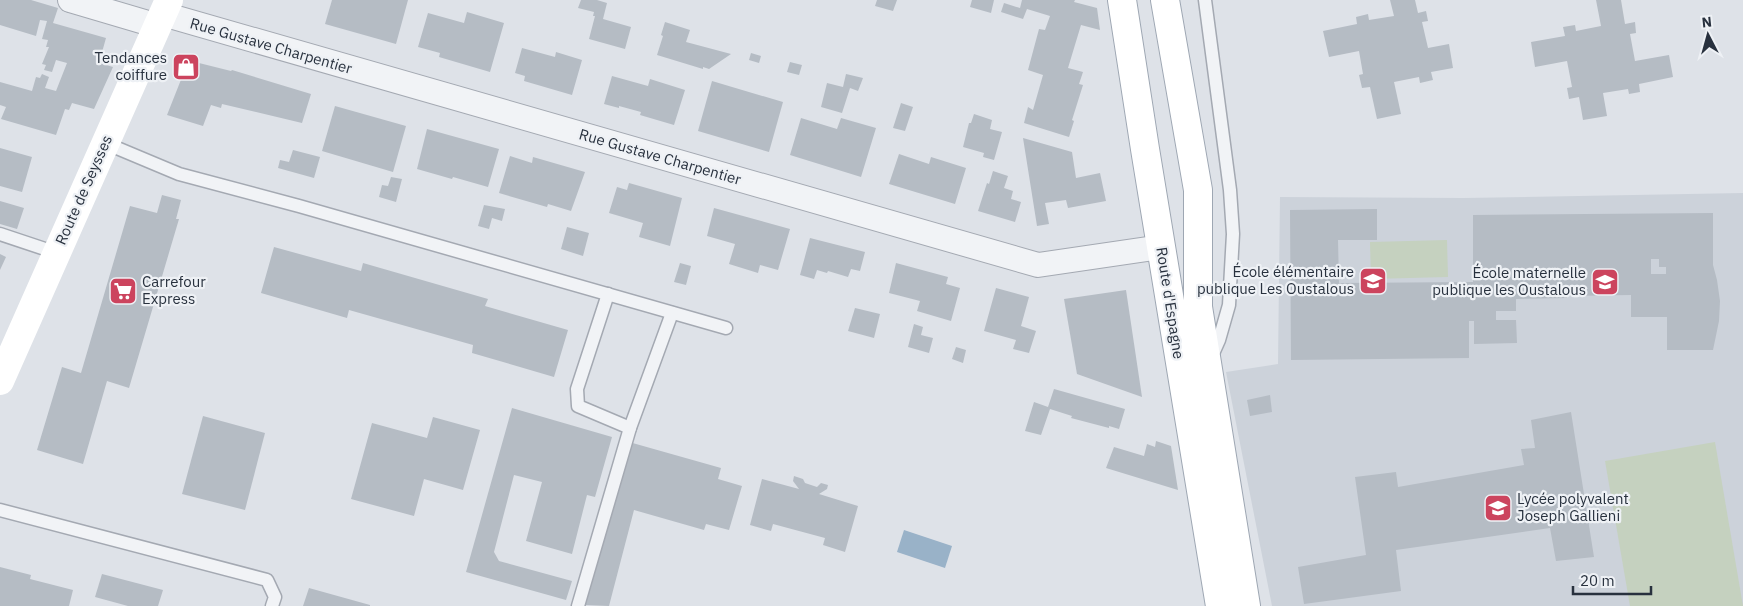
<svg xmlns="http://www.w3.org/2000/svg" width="1743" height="606" font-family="'IBM Plex Sans',sans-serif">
<rect width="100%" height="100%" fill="#dee2e8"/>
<polygon fill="#ccd2da" points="1743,193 1743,606 1272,606 1226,372 1278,364 1280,197 1464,198"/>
<g fill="#c5d1bf">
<polygon points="1447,240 1448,277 1371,279 1370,242"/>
<polygon points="1715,442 1743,606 1630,606 1605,461"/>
</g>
<polygon fill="#99b2c8" points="904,530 952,546 945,568 897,552"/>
<g fill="#b5bcc4" fill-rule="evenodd">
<polygon points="0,0 31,0 58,8 53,23 106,38 99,63 113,67 94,109 72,103 69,110 65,109 56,135 1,119 6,107 0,105 0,82 32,91 36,77 40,78 42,74 49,77 45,88 56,91 67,63 56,60 52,72 44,70 46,65 42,64 49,47 46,47 48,40 42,39 47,21 40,20 36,36 0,25"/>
<polygon points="332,0 408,0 396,44 325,24"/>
<polygon points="581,0 597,0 607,3 603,19 631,27 625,49 589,39 595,16 593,16 594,12 578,8"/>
<polygon points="877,0 897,0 893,11 875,6"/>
<polygon points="972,0 994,0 991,13 970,7"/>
<polygon points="1022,0 1075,0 1074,2 1097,8 1100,30 1081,25 1068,68 1083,72 1079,84 1083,85 1072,120 1074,121 1069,137 1024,123 1028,107 1033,110 1043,75 1028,70 1039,29 1045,30 1050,16 1027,9 1023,19 1001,12 1004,3 1020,8"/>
<polygon points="1390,0 1415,0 1418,13 1426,11 1428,21 1422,22 1428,48 1449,44 1453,68 1431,72 1433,80 1420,83 1419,77 1394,82 1401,114 1377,119 1370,87 1362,88 1359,75 1363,74 1359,51 1329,57 1323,31 1357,24 1356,17 1368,14 1369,20 1394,16"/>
<polygon points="1596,0 1621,0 1625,24 1635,22 1636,33 1630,34 1635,61 1669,55 1673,77 1639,84 1640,92 1629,94 1628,89 1603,93 1607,116 1583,120 1579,97 1569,99 1567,88 1572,87 1567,61 1535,67 1531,42 1565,36 1563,27 1575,25 1576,31 1601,26"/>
<polygon points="467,12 504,23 490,72 439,57 440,53 418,47 428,13 464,23"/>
<polygon points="665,22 690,30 686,42 731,54 709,69 703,67 703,69 657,55 663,36 661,35"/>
<polygon points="522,48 555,57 556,52 582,60 572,95 524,81 525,76 515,73"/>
<polygon points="751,53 761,56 759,63 749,60"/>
<polygon points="195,62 231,71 232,70 311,94 302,123 222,104 221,108 211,105 203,126 167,115 186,67"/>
<polygon points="790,62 802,65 799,75 787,72"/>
<polygon points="846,74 863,78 858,91 850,88 842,113 821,107 827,83 843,87"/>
<polygon points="612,76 648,86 650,79 685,90 674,125 640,115 641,112 619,106 619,108 604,104"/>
<polygon points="712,81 783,102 769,152 698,131"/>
<polygon points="901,103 913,107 905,131 893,128"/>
<polygon points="335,106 406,126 393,172 322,151"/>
<polygon points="974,114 992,120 990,129 1002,132 994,160 983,157 984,153 963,147 969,123 971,123"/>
<polygon points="801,118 837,129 841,118 876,128 861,177 790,155"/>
<polygon points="427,129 499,149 488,187 453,177 452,179 417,169"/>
<polygon points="1023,138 1072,152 1076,178 1100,173 1106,201 1068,208 1066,200 1045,203 1049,224 1037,226"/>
<polygon points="0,148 32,157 22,192 0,186"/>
<polygon points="293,150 320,157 314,178 278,168 280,160 289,162"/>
<polygon points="899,154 929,164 931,157 966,168 955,204 889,184"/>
<polygon points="510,156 532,163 533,157 585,172 571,211 548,204 547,207 499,193"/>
<polygon points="993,171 1008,176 1004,188 1013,191 1011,199 1021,202 1015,222 978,211 987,183 989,184"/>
<polygon points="391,177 402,179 396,202 379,197 382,185 388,186"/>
<polygon points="629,183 682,198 670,246 639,237 643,223 609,213 617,187 627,190"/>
<polygon points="162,195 181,200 176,219 179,219 129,388 107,381 83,464 37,450 62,367 81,373 130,206 157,213"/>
<polygon points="0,201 24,208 17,229 0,224"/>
<polygon points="484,205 505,209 502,221 492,218 489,229 478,226"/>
<polygon points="714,208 790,229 778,270 760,265 758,273 729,264 735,244 707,236"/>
<path d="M1377 209V240H1338L1339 283 1473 282V215L1713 213V265L1717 280 1720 301 1719 321 1713 350H1667V317H1631V295L1567 296V298L1516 299V311H1496V320H1516L1517 343 1474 344V321H1469V358L1291 360 1290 210ZM1651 259H1659V267H1666V274H1651Z"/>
<polygon points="567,227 589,233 583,256 561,249"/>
<polygon points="810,238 865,252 860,271 851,269 848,277 828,271 827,273 817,270 814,279 800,275"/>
<polygon points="274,247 361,271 363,263 488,299 485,306 568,330 554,377 472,353 473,345 349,310 347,318 261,293"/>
<polygon points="0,254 6,257 0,270"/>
<polygon points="680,263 691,266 686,285 674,282"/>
<polygon points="896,263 948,277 946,284 960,288 951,321 917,311 920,301 889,293"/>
<polygon points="996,288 1029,297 1021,326 1036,331 1029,353 1013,349 1016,340 984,331"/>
<polygon points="1126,290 1142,397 1077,374 1064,299"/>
<polygon points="855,308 880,314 874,338 848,331"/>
<polygon points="914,324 923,327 921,335 933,338 929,353 908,347"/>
<polygon points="956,347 966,350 963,363 952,359"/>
<polygon points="1054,389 1125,409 1119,429 1109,426 1109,428 1071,418 1072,416 1050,409 1041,435 1025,431 1034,402 1048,407"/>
<polygon points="1270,395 1272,412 1250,416 1247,400"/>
<polygon points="512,408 612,437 595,497 587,495 572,554 526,541 542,482 514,475 494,552 499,561 572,581 566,600 466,572"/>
<polygon points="1571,412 1594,557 1556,561 1550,528 1396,550 1401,591 1304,604 1298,567 1366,555 1355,477 1396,472 1398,487 1524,465 1521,449 1535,448 1531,420"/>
<polygon points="203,416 265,433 245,510 182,494"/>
<polygon points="433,417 480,430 463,490 424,479 414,516 351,499 372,423 427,438"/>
<polygon points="1156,441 1171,446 1178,490 1106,468 1114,447 1144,456 1147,444 1155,447"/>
<polygon points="629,442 721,468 718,479 742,486 729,530 706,524 704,530 634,510 609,606 584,605"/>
<polygon points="794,476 803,479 805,483 817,487 821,483 828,485 827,489 819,494 858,506 845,552 823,545 825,538 773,524 771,531 750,525 762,479 799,489 793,481"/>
<polygon points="0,567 31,575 30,579 73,590 69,606 0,606"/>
<polygon points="102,574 163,590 158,606 128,606 95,597"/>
<polygon points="309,588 370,605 370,606 303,606"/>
</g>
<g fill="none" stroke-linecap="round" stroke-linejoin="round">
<g stroke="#a4a9b2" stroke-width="15">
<g id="lane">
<polyline points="1205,0 1230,190 1233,234 1229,305 1219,340 1211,358"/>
<polyline points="105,143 179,174 299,206 726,328"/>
<polyline points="0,234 57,253"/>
<polyline points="608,294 577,389 578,406 630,428"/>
<polyline points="0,510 267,580 275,597 272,606"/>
<polyline points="578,606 630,428 672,313"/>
</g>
</g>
<g stroke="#a4a9b2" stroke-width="26">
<g id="street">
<polyline points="70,0 158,26"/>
<polyline points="163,14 1038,265 1161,247"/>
</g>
</g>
<g stroke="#9ea7b3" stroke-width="30">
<g id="primary">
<polyline points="1122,0 1145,149 1220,606"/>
<polyline points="1165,0 1198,190 1198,307 1246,606"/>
</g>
</g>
<use href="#lane" stroke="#f1f3f6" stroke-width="12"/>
<use href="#street" stroke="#f1f3f6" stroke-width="24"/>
<polyline stroke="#fff" stroke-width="28" points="0,381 169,0"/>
<use href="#primary" stroke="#fff" stroke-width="28"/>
</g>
<defs>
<g id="shop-square" transform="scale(1.4375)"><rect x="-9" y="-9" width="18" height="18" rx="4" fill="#cc445e" stroke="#eef1f5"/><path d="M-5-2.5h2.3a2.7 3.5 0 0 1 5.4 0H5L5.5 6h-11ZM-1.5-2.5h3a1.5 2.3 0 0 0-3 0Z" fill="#fff"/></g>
<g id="school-square" transform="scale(1.4375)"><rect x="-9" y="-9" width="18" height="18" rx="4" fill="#cc445e" stroke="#eef1f5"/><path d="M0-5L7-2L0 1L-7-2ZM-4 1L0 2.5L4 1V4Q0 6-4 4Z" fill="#fff"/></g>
<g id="supermarket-square" transform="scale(1.4375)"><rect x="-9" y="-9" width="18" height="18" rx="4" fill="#cc445e" stroke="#eef1f5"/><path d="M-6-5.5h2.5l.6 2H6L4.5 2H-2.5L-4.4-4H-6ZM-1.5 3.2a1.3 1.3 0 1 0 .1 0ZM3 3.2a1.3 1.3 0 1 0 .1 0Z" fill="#fff"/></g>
</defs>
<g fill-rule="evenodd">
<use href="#shop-square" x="186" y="67"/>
<use href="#school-square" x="1373" y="281"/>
<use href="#school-square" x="1605" y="282"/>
<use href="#supermarket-square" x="123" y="291"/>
<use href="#school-square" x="1498" y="508"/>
</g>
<g text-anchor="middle" stroke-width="4.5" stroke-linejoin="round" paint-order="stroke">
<g font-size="15" fill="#28313e" stroke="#eef1f5">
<text transform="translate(271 46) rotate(16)" y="5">Rue Gustave Charpentier</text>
<text transform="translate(660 157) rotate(16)" y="5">Rue Gustave Charpentier</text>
<text transform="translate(84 190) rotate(-66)" y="5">Route de Seysses</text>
<text transform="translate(1170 303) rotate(81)" y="5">Route d'Espagne</text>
</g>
<g font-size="15" fill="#28313e" stroke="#eef1f5" text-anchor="end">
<text x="167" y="63">Tendances<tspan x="167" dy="17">coiffure</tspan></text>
<text x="1354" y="277">École élémentaire<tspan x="1354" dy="17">publique Les Oustalous</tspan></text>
<text x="1586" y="278">École maternelle<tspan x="1586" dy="17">publique les Oustalous</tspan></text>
<text x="142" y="287" text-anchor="start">Carrefour<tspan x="142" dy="17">Express</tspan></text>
<text x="1517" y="504" text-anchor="start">Lycée polyvalent<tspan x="1517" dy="17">Joseph Gallieni</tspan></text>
</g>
</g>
<g transform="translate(1708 35) rotate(354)" stroke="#eef1f5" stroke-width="4" paint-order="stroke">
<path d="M0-4L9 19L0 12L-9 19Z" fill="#28313e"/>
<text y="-8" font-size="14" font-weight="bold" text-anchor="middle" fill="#28313e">N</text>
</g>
<path d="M1573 586v8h78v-8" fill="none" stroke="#28313e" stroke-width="2.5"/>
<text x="1580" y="586" font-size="15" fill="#28313e" stroke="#eef1f5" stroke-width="4" paint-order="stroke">20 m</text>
</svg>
